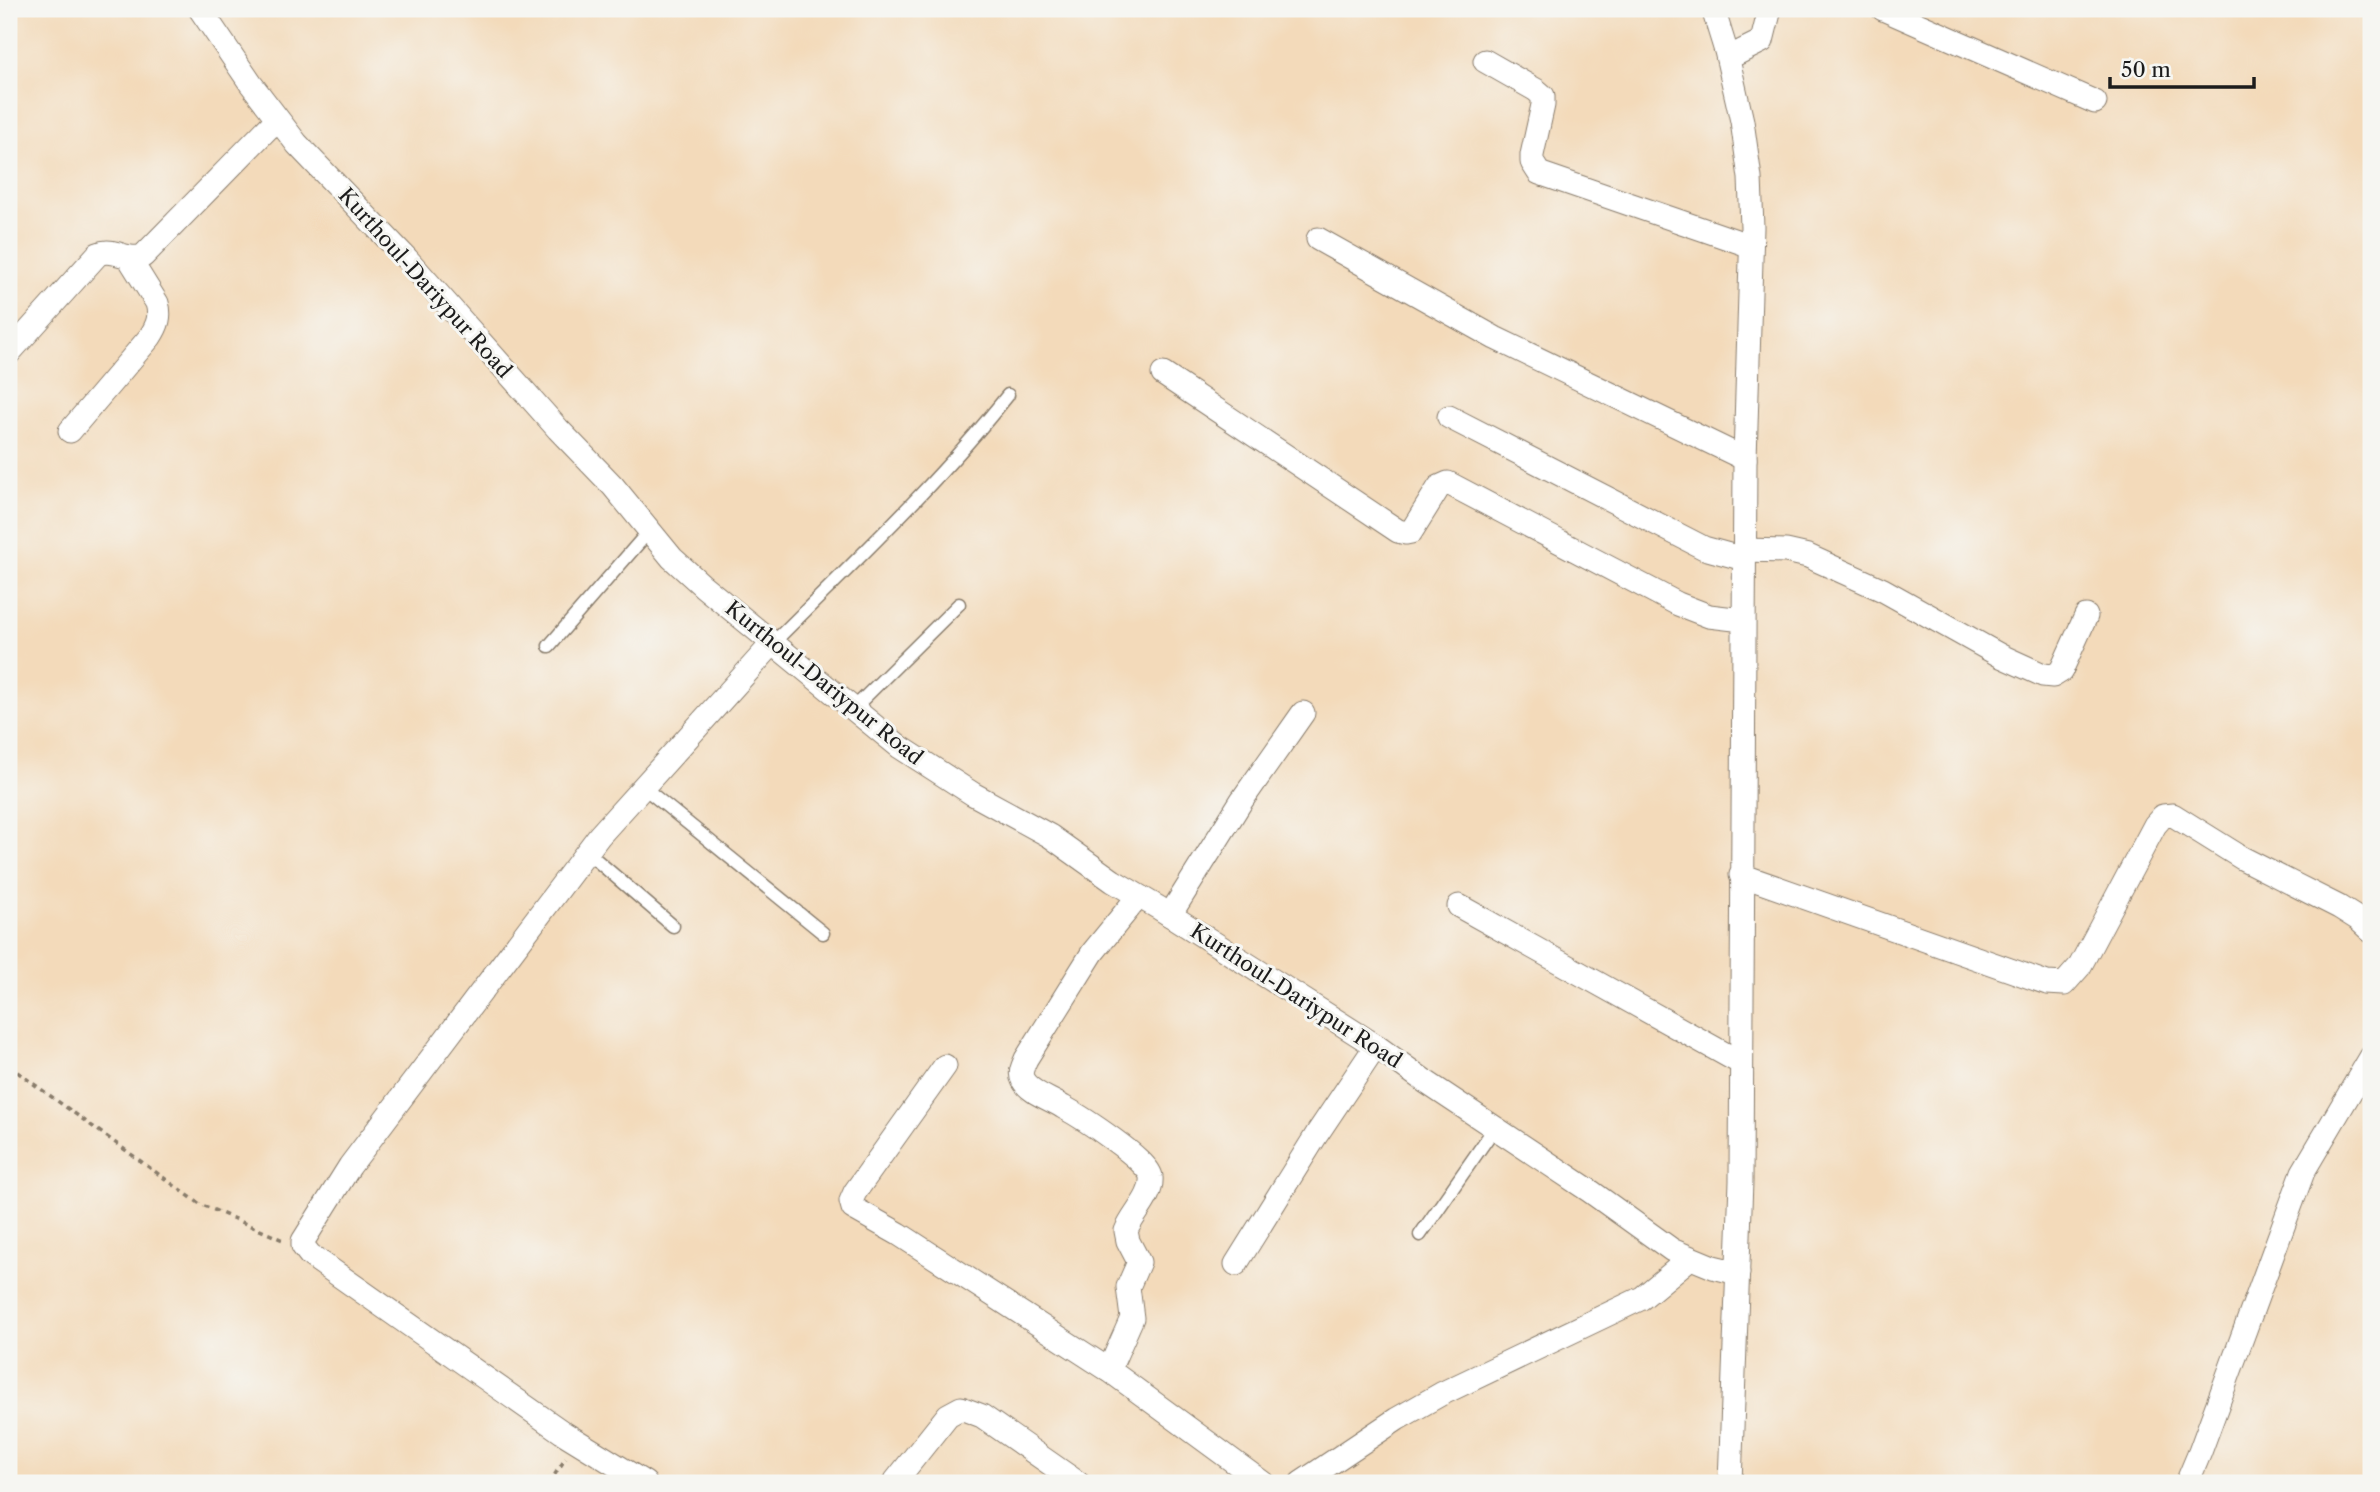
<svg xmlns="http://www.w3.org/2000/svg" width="2380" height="1492" font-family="'Libre Caslon Text',serif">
<rect width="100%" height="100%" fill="#f6f6f2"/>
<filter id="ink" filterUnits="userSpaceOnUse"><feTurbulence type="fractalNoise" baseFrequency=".0143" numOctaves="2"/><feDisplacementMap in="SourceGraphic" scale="14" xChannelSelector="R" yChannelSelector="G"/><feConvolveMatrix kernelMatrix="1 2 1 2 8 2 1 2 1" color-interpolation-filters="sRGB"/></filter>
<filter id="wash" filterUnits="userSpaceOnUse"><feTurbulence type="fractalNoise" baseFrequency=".00686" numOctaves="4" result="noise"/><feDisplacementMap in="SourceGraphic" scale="28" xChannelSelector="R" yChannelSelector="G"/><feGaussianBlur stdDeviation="1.57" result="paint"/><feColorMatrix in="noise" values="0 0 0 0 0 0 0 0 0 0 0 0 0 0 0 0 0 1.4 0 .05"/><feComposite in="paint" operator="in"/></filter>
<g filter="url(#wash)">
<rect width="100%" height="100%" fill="#f3daba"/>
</g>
<g filter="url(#ink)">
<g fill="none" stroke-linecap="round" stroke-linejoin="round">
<g stroke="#887b6b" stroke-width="15">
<g id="lane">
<path d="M774 642C854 562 937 484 1008 395"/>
<polyline points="549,646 650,530"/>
<polyline points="853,709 959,604"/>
<polyline points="642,786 823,933"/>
<polyline points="587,852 673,926"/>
<polyline points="1420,1235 1496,1126"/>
</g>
</g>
<g stroke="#887b6b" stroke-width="25">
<g id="street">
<polyline points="200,9 251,84 297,144 407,259 558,429 613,486 672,558 703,586 900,747 973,794 1050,836 1113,881 1159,908 1376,1046 1426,1082 1590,1191 1672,1250 1713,1267 1738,1273"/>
<polyline points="1713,9 1726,51 1742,121 1750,178 1752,227 1745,459 1741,1181 1730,1483"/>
<polyline points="1883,9 2095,102"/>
<polyline points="1728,58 1762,41 1770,9"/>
<polyline points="1485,61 1536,90 1543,96 1543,105 1532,155 1532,162 1539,173 1751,246"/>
<polyline points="1318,239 1495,338 1745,459"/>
<path d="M9 353 98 254C114 247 127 262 143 256L277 119"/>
<polyline points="1163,374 1398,531 1406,533 1411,532 1439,487 1448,483 1678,604 1709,616 1743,620"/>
<polyline points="1449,417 1704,548 1744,559"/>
<path d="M70 431 150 337C158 325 161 316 157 303L129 258"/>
<polyline points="1744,550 1786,551 1808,556 1883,590 2001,656 2043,675 2053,676 2061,671 2086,616"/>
<polyline points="1741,875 2047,983 2064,984 2080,966 2155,825 2163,816 2173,815 2242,858 2339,907 2358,919 2371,931"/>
<polyline points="1459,906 1741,1063"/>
<polyline points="1170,915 1242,800 1303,713"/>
<polyline points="945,1066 855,1192 851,1201 853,1208 899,1234 1109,1370 1263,1483"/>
<polyline points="1236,1264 1317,1134 1376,1046"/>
<path d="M1109 1370 1132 1318 1128 1287 1139 1262 1128 1241 1126 1231C1133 1213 1153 1197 1151 1177 1150 1161 1080 1116 1063 1107 1051 1099 1030 1093 1023 1080 1019 1073 1023 1066 1026 1059L1093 952 1138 897"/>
<polyline points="645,1483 562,1432 310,1255 303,1246 303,1241 350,1166 599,836 774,642"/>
<polyline points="894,1483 948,1415 961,1408 982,1416 1078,1483"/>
<polyline points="1301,1483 1397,1419 1441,1394 1642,1298 1689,1259"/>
<polyline points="2187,1483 2200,1452 2303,1172 2371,1057"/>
</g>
</g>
<g stroke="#887b6b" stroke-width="3.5" stroke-dasharray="5 5" stroke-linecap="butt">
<polyline points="9,1066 200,1204 283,1240"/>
<polyline points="549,1483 566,1458"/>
</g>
<use href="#lane" stroke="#fff" stroke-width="12"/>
<use href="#street" stroke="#fff" stroke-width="23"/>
</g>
</g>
<g text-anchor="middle" stroke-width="6" stroke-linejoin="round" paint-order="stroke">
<g font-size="21" fill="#1c1c1c" stroke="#f6f6f2">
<text transform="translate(425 283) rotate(48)" y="7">Kurthoul-Dariypur Road</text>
<text transform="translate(824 683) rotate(39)" y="7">Kurthoul-Dariypur Road</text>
<text transform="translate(1296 996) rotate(33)" y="7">Kurthoul-Dariypur Road</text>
</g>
</g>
<rect width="2380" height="1492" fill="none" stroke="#f6f6f2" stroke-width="35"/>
<path d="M2110 77v10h144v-10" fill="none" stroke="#1c1c1c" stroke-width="3.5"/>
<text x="2121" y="77" font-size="21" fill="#1c1c1c" stroke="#f6f6f2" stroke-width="5" paint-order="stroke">50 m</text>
</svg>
